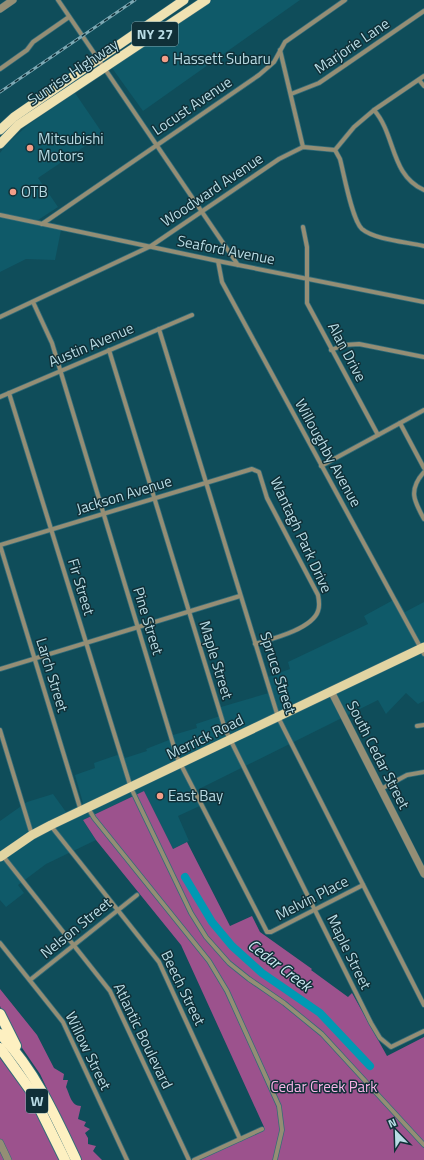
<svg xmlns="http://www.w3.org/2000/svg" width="424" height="1160" font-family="'Titillium Web',sans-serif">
<rect width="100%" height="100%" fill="#0f4d5a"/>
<g fill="#0f5a69">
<polygon points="212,0 300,0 143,111 112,68"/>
<polygon points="75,93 103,134 38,178 58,207 38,220 62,225 55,260 26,259 0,272 0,153 7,144 28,125"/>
<polygon points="397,598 405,612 424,602 424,701 418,704 406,693 386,714 378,700 197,790 204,804 178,816 189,841 173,849 144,791 83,820 96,840 46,864 18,885 24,893 6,907 0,900 0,821 27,802 53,794 66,812 83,803 75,775 95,768 94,763 123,753 125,758 147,751 146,749 174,738 173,735 197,728 196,724 223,715 221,707 272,692 268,677 290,669 288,662 368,624 364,616"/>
</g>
<g fill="#9c528d">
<polygon points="144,791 173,849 187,842 230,926 252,916 260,932 312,969 311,970 348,997 352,993 387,1056 424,1037 424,1160 195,1160 264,1127 181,945 96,840 83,820"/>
<path d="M0 989 37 1035 54 1068 64 1074 63 1080H68L66 1087C70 1095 71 1106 81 1106L78 1119 86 1122 84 1126 90 1129 85 1133 88 1138V1144L96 1146 93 1151 102 1160H81L40 1074 18 1042 5 1018 0 1006Z"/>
<polygon points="0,1058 36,1107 60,1160 0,1160"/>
</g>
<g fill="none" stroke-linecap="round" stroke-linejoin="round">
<polyline stroke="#0099b3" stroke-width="8" points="185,877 212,922 232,946 262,973 320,1013 370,1066"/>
<g stroke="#346c79" stroke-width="5.5">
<g id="minor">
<polyline points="58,0 238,265"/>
<polyline points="280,50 303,147"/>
<polyline points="0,69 27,50 33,42 69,17"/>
<polyline points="419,80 424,86"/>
<polyline points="291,94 319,83 424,11"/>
<path d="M374 110C396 135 390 175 424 190"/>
<path d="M335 150 340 159C344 174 352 220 362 229 375 240 408 242 424 246"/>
<polyline points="0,215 218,261 424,302"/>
<polyline points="42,224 259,75 274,62 285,42 345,0"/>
<polyline points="303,227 307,247 307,303 378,435"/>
<polyline points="218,261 222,282 424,654"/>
<polyline points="33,302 52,343 177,757 266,930 267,932 271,932 363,885"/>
<polyline points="0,317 151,246 279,159 303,147 335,150 354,127 374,110 424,76"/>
<polyline points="159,329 278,717 424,1005"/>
<polyline points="109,350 225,729 371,1023 380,1038 391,1047 424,1031"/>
<polyline points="331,350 344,345 359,344 424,357"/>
<polyline points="9,393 131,788 191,913 206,937 229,963 249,979 284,1003 322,1034 424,1145"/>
<polyline points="0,397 192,315"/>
<polyline points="400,423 424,468"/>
<polyline points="321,466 424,410"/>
<path d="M424 472C408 490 414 501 424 519"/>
<path d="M0 545 252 469 259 472 267 498 318 595C319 600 320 606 318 611 312 629 272 639 255 644"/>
<polyline points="0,545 81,811"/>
<polyline points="0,669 240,596"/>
<polyline points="417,726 424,725"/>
<polyline points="0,730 32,835"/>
<polyline points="381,789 407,775 424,772"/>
<polyline points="88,808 94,818 209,961 227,991 279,1106 282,1130 275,1160"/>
<polyline points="51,826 159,962 240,1139"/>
<polyline points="3,856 110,991 189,1160"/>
<polyline points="0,943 63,1022 127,1160"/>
<polyline points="30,980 137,895"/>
<polyline points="194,1160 262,1129"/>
</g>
</g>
<g stroke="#346c79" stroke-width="8">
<g id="tertiary">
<polyline points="0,9 13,0"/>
<polyline points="331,691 424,874"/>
<polyline points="0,1143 8,1160"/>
</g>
</g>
<g stroke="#346c79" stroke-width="10">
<polyline id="primary" points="0,857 32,835 51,825 424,647"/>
</g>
<g stroke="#346c79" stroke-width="10">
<g id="trunk">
<polyline points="0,130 14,117 184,0"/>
<polyline points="0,144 18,125 206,0"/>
</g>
</g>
<g stroke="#346c79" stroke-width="12">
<g id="motorway">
<polyline points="0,1014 16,1046"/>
<path d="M0 1034C35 1071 55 1115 76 1160"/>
<polyline points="0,1048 31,1091 65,1160"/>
</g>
</g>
<use href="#minor" stroke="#948e75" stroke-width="4"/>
<use href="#tertiary" stroke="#948e75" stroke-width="7"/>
<use href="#primary" stroke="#e1d4a2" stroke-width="9"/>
<use href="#trunk" stroke="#efe2b2" stroke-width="9"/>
<use href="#motorway" stroke="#fdf0c1" stroke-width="10"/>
<g stroke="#7ca8b3" stroke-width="3">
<polyline id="rail" points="0,92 135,0"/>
</g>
<use href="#rail" stroke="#103038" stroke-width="1.5" stroke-dasharray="4.5" stroke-linecap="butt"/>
</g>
<g fill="#f49e88" stroke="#103038" stroke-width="1.5">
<circle cx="165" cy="59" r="4"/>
<circle cx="30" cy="148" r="4"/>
<circle cx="13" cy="192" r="4"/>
<circle cx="160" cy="796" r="4"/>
</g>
<g text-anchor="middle" stroke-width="3" stroke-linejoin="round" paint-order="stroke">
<g fill="#103038" stroke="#86a8b1" stroke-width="1">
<rect x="132" y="22" width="46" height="24" rx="3"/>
<rect x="26" y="1089" width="22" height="24" rx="3"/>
</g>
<g font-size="14" font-weight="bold" fill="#b9dce5">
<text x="155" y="39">NY 27</text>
<text x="37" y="1106">W</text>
</g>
<g font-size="15" fill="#b9dce5" stroke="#103038">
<text transform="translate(352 46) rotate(-34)" y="5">Marjorie Lane</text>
<text transform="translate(73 72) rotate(-34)" y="5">Sunrise Highway</text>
<text transform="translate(192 106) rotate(-34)" y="5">Locust Avenue</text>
<text transform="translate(212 190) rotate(-34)" y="5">Woodward Avenue</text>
<text transform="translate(226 250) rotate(11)" y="5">Seaford Avenue</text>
<text transform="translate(91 345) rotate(-23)" y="5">Austin Avenue</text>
<text transform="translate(347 352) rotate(62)" y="5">Alan Drive</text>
<text transform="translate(328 453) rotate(61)" y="5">Willoughby Avenue</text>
<text transform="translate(124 495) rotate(-17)" y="5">Jackson Avenue</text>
<text transform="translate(301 535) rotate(65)" y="5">Wantagh Park Drive</text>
<text transform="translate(81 587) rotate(73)" y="5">Fir Street</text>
<text transform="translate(148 621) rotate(73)" y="5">Pine Street</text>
<text transform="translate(216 660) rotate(73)" y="5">Maple Street</text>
<text transform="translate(278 673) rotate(72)" y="5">Spruce Street</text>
<text transform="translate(52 675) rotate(73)" y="5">Larch Street</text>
<text transform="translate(205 737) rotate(-26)" y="5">Merrick Road</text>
<text transform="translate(378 755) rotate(63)" y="5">South Cedar Street</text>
<text transform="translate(312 898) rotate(-27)" y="5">Melvin Place</text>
<text transform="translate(76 928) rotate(-39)" y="5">Nelson Street</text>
<text transform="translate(349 952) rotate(64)" y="5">Maple Street</text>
<text transform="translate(183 988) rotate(64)" y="5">Beech Street</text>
<text transform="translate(143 1036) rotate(64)" y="5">Atlantic Boulevard</text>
<text transform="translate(88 1051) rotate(64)" y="5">Willow Street</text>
</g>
<g font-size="15" fill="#b9dce5" stroke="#103038" text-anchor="start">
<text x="173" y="64">Hassett Subaru</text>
<text x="38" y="144">Mitsubishi<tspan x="38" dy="17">Motors</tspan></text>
<text x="21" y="197">OTB</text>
<text x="168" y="801">East Bay</text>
</g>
<g font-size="15" fill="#f8b4e7" stroke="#103038">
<text x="324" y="1092">Cedar Creek Park</text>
</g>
<g font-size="16" font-style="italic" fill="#cbeaf2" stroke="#103038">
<text transform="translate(280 965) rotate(37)" y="6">Cedar Creek</text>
</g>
</g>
<g transform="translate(396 1132) rotate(337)" stroke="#103038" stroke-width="3" paint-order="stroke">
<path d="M0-3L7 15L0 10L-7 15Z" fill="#b9dce5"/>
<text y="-6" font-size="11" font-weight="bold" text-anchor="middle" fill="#b9dce5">N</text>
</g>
</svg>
